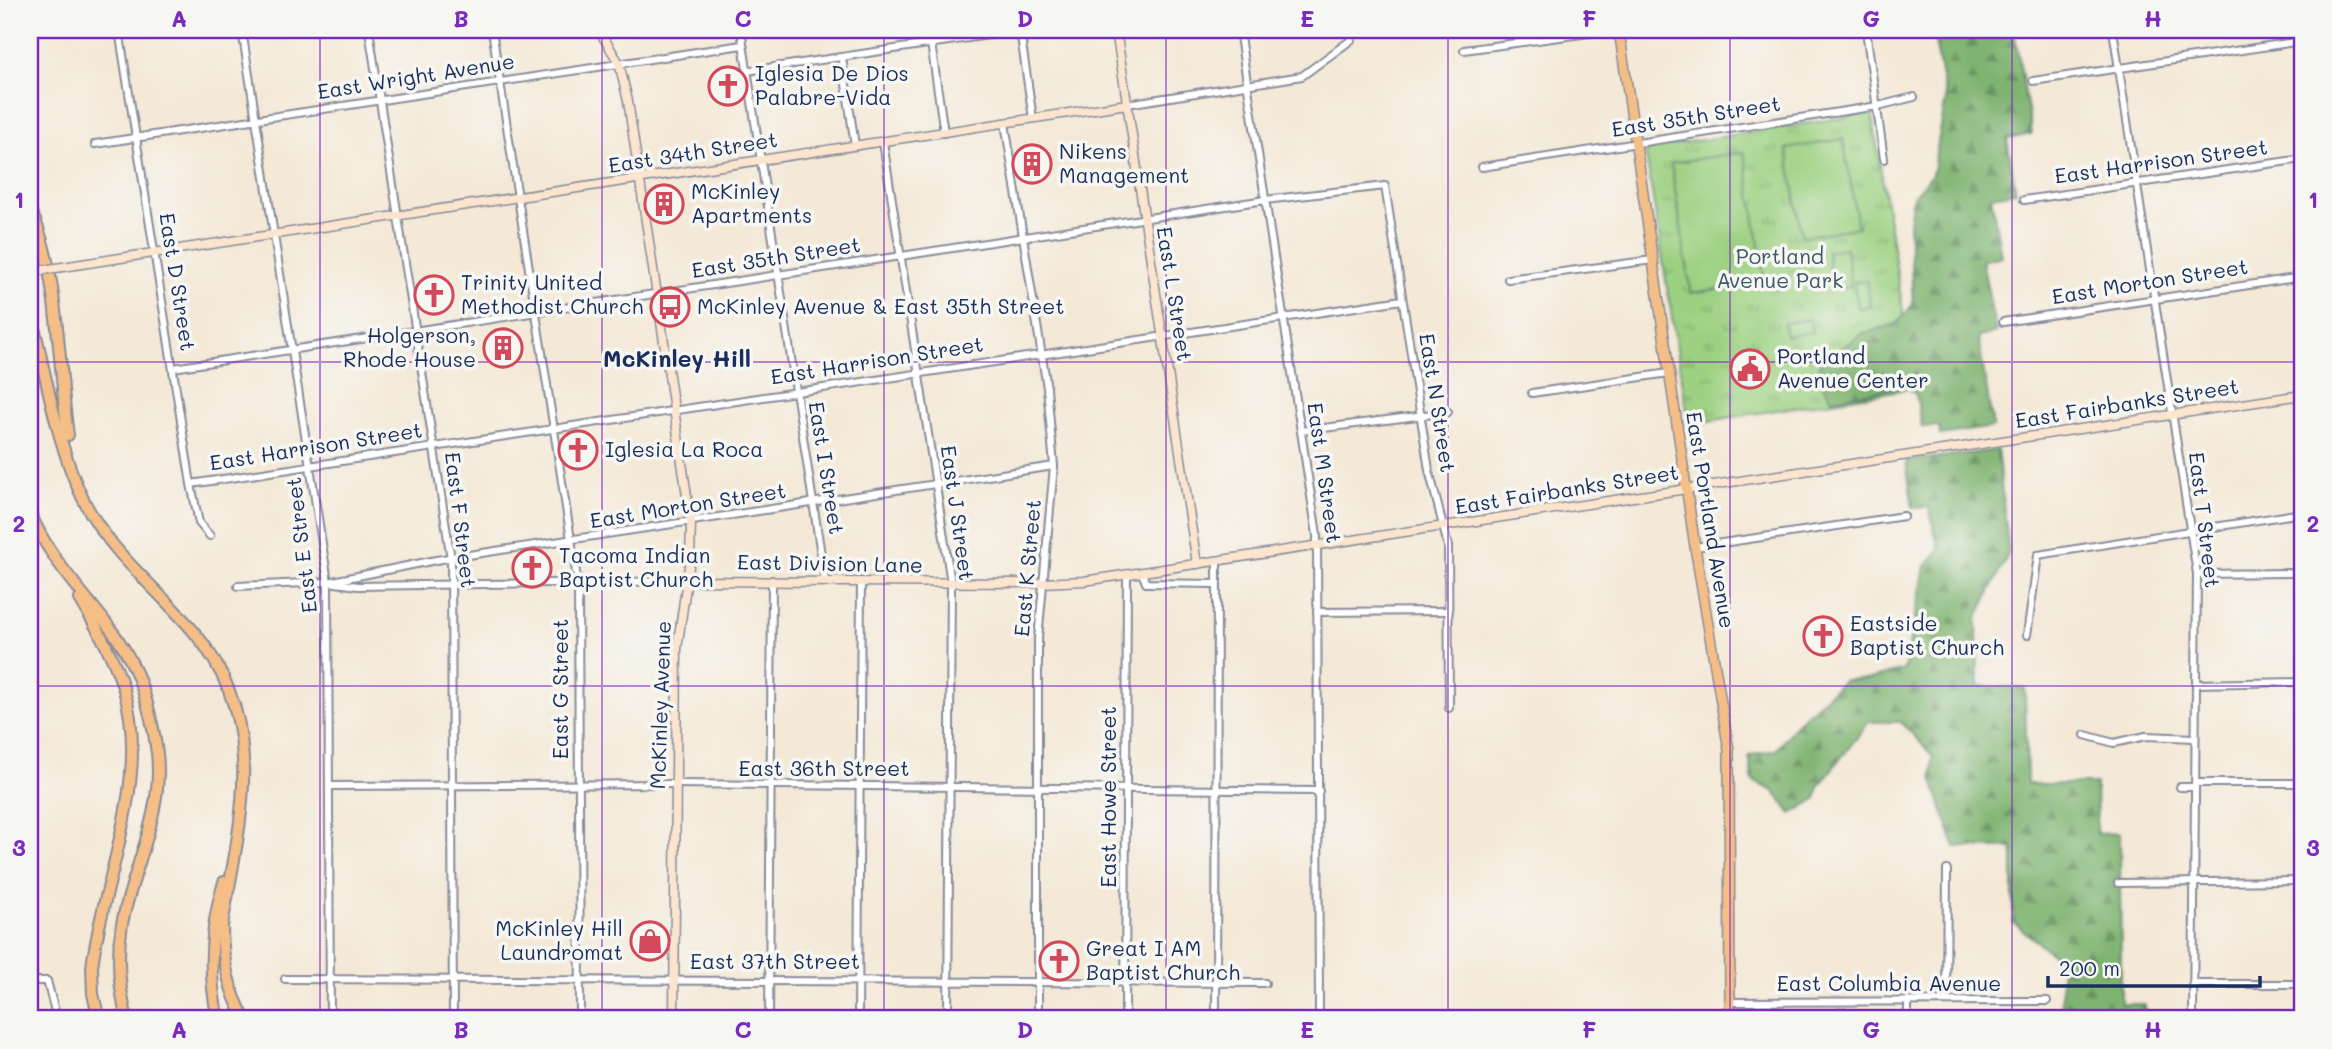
<svg xmlns="http://www.w3.org/2000/svg" width="2332" height="1049" font-family="Mali,sans-serif">
<defs>
<pattern id="grass-tufts" width="24" height="20" patternUnits="userSpaceOnUse" patternTransform="scale(1.75)"><rect width="24" height="20" fill="#9dd182"/><path d="M3 7l-1-3M5 7V3M7 7l1-3M15 17l-1-3M17 17v-4M19 17l1-3" fill="none" stroke="#7faa6e"/></pattern>
<pattern id="forest-firs" width="22" height="20" patternUnits="userSpaceOnUse" patternTransform="scale(1.75)"><rect width="22" height="20" fill="#7eb370"/><path d="M5 1l3.5 6h-7zM16 11l3.5 6h-7z" fill="#66925f"/></pattern>
</defs>
<rect width="100%" height="100%" fill="#f6f6f2"/>
<filter id="ink" filterUnits="userSpaceOnUse"><feTurbulence type="fractalNoise" baseFrequency=".0143" numOctaves="2"/><feDisplacementMap in="SourceGraphic" scale="14" xChannelSelector="R" yChannelSelector="G"/><feConvolveMatrix kernelMatrix="1 2 1 2 8 2 1 2 1" color-interpolation-filters="sRGB"/></filter>
<filter id="wash" filterUnits="userSpaceOnUse"><feTurbulence type="fractalNoise" baseFrequency=".00686" numOctaves="4" result="noise"/><feDisplacementMap in="SourceGraphic" scale="28" xChannelSelector="R" yChannelSelector="G"/><feGaussianBlur stdDeviation="1.57" result="paint"/><feColorMatrix in="noise" values="0 0 0 0 0 0 0 0 0 0 0 0 0 0 0 0 0 1.4 0 .05"/><feComposite in="paint" operator="in"/></filter>
<g filter="url(#wash)">
<rect width="100%" height="100%" fill="#f4e8d6"/>
<polygon fill="url(#grass-tufts)" stroke="#5c8070" stroke-width="2" points="1872,113 1915,388 1689,424 1645,149"/>
<g fill="url(#forest-firs)" stroke="#4c7167" stroke-width="2">
<polygon points="1933,30 2014,30 2032,134 2007,139 2016,192 1991,196 2001,256 1982,261 1996,333 1978,337 1993,427 1940,435 1939,426 1922,427 1916,395 1907,386 1832,399 1819,379 1819,365 1861,334 1897,324 1913,304 1909,223 1913,196 1932,175 1946,99"/>
<polygon points="1997,450 2009,552 1977,619 1978,686 2025,688 2027,784 2096,784 2097,834 2120,833 2121,1004 2145,1004 2145,1019 2062,1019 2061,961 2013,922 2013,848 1955,847 1932,778 1932,755 1901,722 1869,722 1819,786 1816,799 1791,814 1774,791 1753,781 1749,756 1776,750 1798,722 1844,680 1870,679 1904,670 1925,568 1939,549 1929,507 1913,508 1906,461"/>
</g>
<g fill="#9dd182" stroke="#5c8070" stroke-width="2">
<polygon points="1843,139 1858,227 1802,237 1787,149"/>
<polygon points="1744,152 1765,282 1691,293 1671,163"/>
<polygon points="1846,248 1851,286 1832,289 1827,251"/>
<polygon points="1867,281 1870,307 1858,308 1854,282"/>
<polygon points="1810,319 1812,332 1786,336 1784,323"/>
</g>
</g>
<g filter="url(#ink)">
<g fill="none" stroke-linecap="round" stroke-linejoin="round">
<g stroke="#888c9a" stroke-width="10">
<g id="street">
<polyline points="119,30 191,484 199,523 210,536"/>
<polyline points="242,30 328,582 330,1019"/>
<polyline points="369,30 451,559 453,1019"/>
<polyline points="492,30 578,585 580,1019"/>
<polyline points="741,30 825,581"/>
<polyline points="1020,30 1033,119"/>
<polyline points="1239,30 1317,535 1319,1010"/>
<polyline points="1866,30 1884,159"/>
<polyline points="2113,30 2197,574 2193,1019"/>
<polyline points="931,43 944,133"/>
<polyline points="1464,50 1611,30"/>
<polyline points="842,57 855,146"/>
<polyline points="747,71 1022,30"/>
<polyline points="2033,81 2302,41"/>
<polyline points="1127,104 1302,76 1351,40"/>
<polyline points="1005,123 1047,388 1054,466 1038,639 1038,1019"/>
<polyline points="883,142 951,583 948,1019"/>
<polyline points="95,144 742,45"/>
<polyline points="1482,167 1878,106 1914,97"/>
<polyline points="2024,200 2302,159"/>
<polyline points="1508,279 1653,260"/>
<polyline points="2003,322 2302,277"/>
<polyline points="173,368 1265,200 1385,186 1429,470 1448,546 1449,708"/>
<polyline points="1532,393 1669,373"/>
<polyline points="1301,431 1448,412"/>
<polyline points="191,484 1402,300"/>
<polyline points="1695,547 1904,516"/>
<polyline points="1142,573 1146,583 1217,584"/>
<polyline points="2197,574 2291,573"/>
<polyline points="328,582 436,560 1054,466"/>
<polyline points="238,586 328,582 358,586 687,581"/>
<polyline points="1317,612 1449,611"/>
<polyline points="2027,635 2038,555 2302,513"/>
<polyline points="2196,684 2302,682"/>
<polyline points="2085,735 2114,743 2146,736 2195,738"/>
<polyline points="2195,783 2302,783"/>
<polyline points="330,786 676,784 1319,791"/>
<polyline points="2180,787 2195,787"/>
<polyline points="2118,883 2302,881"/>
<polyline points="285,979 1265,983"/>
<polyline points="30,981 47,981 57,1019"/>
<polyline points="2193,984 2302,984"/>
<polyline points="1908,1001 1908,1019"/>
<polyline points="1946,1001 1947,870"/>
<polyline points="1730,1002 2047,1001"/>
<polyline points="769,1019 772,580"/>
<polyline points="858,1019 861,581"/>
<polyline points="1125,1019 1127,575"/>
<polyline points="1216,1019 1217,561"/>
</g>
</g>
<g stroke="#888c9a" stroke-width="11">
<g id="secondary">
<polyline points="599,30 619,63 628,101 691,523 690,559 677,649 674,1019"/>
<polyline points="1116,30 1197,564"/>
<polyline points="114,259 1127,104"/>
<polyline points="687,581 1042,583 1084,581 2302,395"/>
</g>
</g>
<g stroke="#888c9a" stroke-width="12">
<polyline id="primary" points="1619,30 1695,547 1729,750 1730,1019"/>
</g>
<g stroke="#888c9a" stroke-width="14">
<g id="highway">
<path d="M30 210C58 262 59 373 68 435"/>
<path d="M30 310C46 373 58 457 90 512 117 559 160 591 194 632 270 722 240 822 222 926 222 959 228 989 245 1019"/>
<path d="M30 512C49 561 88 596 117 638 140 671 152 714 157 753 164 813 133 867 122 924 116 957 119 988 127 1019"/>
<path d="M80 599C97 628 114 657 124 690 151 780 103 878 92 967L93 994 99 1019"/>
<path d="M218 1019C208 974 210 927 224 882"/>
</g>
</g>
<use href="#street" stroke="#fff" stroke-width="6"/>
<use href="#secondary" stroke="#fbe5cf" stroke-width="8"/>
<use href="#primary" stroke="#f6be87" stroke-width="9"/>
<use href="#highway" stroke="#f6be87" stroke-width="10"/>
<g stroke="#888c9a" stroke-width="11" stroke-linecap="butt">
<polyline id="secondary-bridge" points="30,272 114,259"/>
</g>
<use href="#secondary-bridge" stroke="#fbe5cf" stroke-width="8"/>
</g>
</g>
<path fill="none" stroke="#7b2cbf" stroke-width="2" stroke-opacity="0.55" d="M320 30V1019M602 30V1019M884 30V1019M1166 30V1019M1448 30V1019M1730 30V1019M2012 30V1019M30 362H2302M30 686H2302"/>
<defs>
<g id="church-ring" transform="scale(2.0125)"><circle r="9.5" fill="#f6f6f2" stroke="#d1495b" stroke-width="1.5"/><path d="M-1.2-6h2.4v3.5h3.3v2.4h-3.3V6h-2.4V-.1h-3.3v-2.4h3.3Z" fill="#d1495b"/></g>
<g id="building-ring" transform="scale(2.0125)"><circle r="9.5" fill="#f6f6f2" stroke="#d1495b" stroke-width="1.5"/><path d="M-4-6H4V6H1V3H-1V6H-4ZM-2.5-4.3h1.7v1.8h-1.7ZM.8-4.3h1.7v1.8H.8ZM-2.5-1h1.7V.8h-1.7ZM.8-1h1.7V.8H.8Z" fill="#d1495b"/></g>
<g id="bus-ring" transform="scale(2.0125)"><circle r="9.5" fill="#f6f6f2" stroke="#d1495b" stroke-width="1.5"/><path d="M-5-6H5V4H4V6H2V4H-2V6H-4V4H-5ZM-3.5-4V0h7V-4ZM-3.5 1.2v1.5H-2V1.2ZM2 1.2v1.5H3.5V1.2Z" fill="#d1495b"/></g>
<g id="civic-ring" transform="scale(2.0125)"><circle r="9.5" fill="#f6f6f2" stroke="#d1495b" stroke-width="1.5"/><path d="M-.6-6.5H3V-4.5H.6V-3L4-1V1h2V6H-6V1h2V-1L-.6-3ZM-1.2 2.5V6h2.4V2.5Z" fill="#d1495b"/></g>
<g id="shop-ring" transform="scale(2.0125)"><circle r="9.5" fill="#f6f6f2" stroke="#d1495b" stroke-width="1.5"/><path d="M-5-2.5h2.3a2.7 3.5 0 0 1 5.4 0H5L5.5 6h-11ZM-1.5-2.5h3a1.5 2.3 0 0 0-3 0Z" fill="#d1495b"/></g>
</defs>
<g fill-rule="evenodd">
<use href="#church-ring" x="728" y="86"/>
<use href="#building-ring" x="1032" y="164"/>
<use href="#building-ring" x="664" y="204"/>
<use href="#church-ring" x="434" y="295"/>
<use href="#bus-ring" x="670" y="307"/>
<use href="#building-ring" x="503" y="348"/>
<use href="#civic-ring" x="1750" y="369"/>
<use href="#church-ring" x="578" y="450"/>
<use href="#church-ring" x="532" y="568"/>
<use href="#church-ring" x="1823" y="636"/>
<use href="#shop-ring" x="650" y="941"/>
<use href="#church-ring" x="1059" y="961"/>
</g>
<g text-anchor="middle" stroke-width="7" stroke-linejoin="round" paint-order="stroke">
<g font-size="21" fill="#1b2f5e" stroke="#f6f6f2" text-anchor="start">
<text x="755" y="81">Iglesia De Dios<tspan x="755" dy="24">Palabre-Vida</tspan></text>
<text x="1059" y="159">Nikens<tspan x="1059" dy="24">Management</tspan></text>
<text x="691" y="199">McKinley<tspan x="691" dy="24">Apartments</tspan></text>
<text x="461" y="290">Trinity United<tspan x="461" dy="24">Methodist Church</tspan></text>
<text x="697" y="314">McKinley Avenue &amp; East 35th Street</text>
<text x="476" y="343" text-anchor="end">Holgerson,<tspan x="476" dy="24">Rhode House</tspan></text>
<text x="1777" y="364">Portland<tspan x="1777" dy="24">Avenue Center</tspan></text>
<text x="605" y="457">Iglesia La Roca</text>
<text x="559" y="563">Tacoma Indian<tspan x="559" dy="24">Baptist Church</tspan></text>
<text x="1850" y="631">Eastside<tspan x="1850" dy="24">Baptist Church</tspan></text>
<text x="623" y="936" text-anchor="end">McKinley Hill<tspan x="623" dy="24">Laundromat</tspan></text>
<text x="1086" y="956">Great I AM<tspan x="1086" dy="24">Baptist Church</tspan></text>
</g>
<g font-size="21" fill="#1b2f5e" stroke="#f6f6f2">
<text transform="translate(416 77) rotate(-9)" y="7">East Wright Avenue</text>
<text transform="translate(1696 117) rotate(-9)" y="7">East 35th Street</text>
<text transform="translate(693 153) rotate(-9)" y="7">East 34th Street</text>
<text transform="translate(2161 162) rotate(-8)" y="7">East Harrison Street</text>
<text transform="translate(776 258) rotate(-9)" y="7">East 35th Street</text>
<text transform="translate(177 282) rotate(81)" y="7">East D Street</text>
<text transform="translate(2150 282) rotate(-9)" y="7">East Morton Street</text>
<text transform="translate(1174 294) rotate(81)" y="7">East L Street</text>
<text transform="translate(877 361) rotate(-9)" y="7">East Harrison Street</text>
<text transform="translate(1437 403) rotate(81)" y="7">East N Street</text>
<text transform="translate(2127 404) rotate(-9)" y="7">East Fairbanks Street</text>
<text transform="translate(316 447) rotate(-9)" y="7">East Harrison Street</text>
<text transform="translate(826 468) rotate(81)" y="7">East I Street</text>
<text transform="translate(1324 473) rotate(82)" y="7">East M Street</text>
<text transform="translate(1567 490) rotate(-9)" y="7">East Fairbanks Street</text>
<text transform="translate(688 506) rotate(-9)" y="7">East Morton Street</text>
<text transform="translate(957 513) rotate(82)" y="7">East J Street</text>
<text transform="translate(460 520) rotate(83)" y="7">East F Street</text>
<text transform="translate(1710 520) rotate(81)" y="7">East Portland Avenue</text>
<text transform="translate(2204 520) rotate(83)" y="7">East T Street</text>
<text transform="translate(302 545) rotate(-97)" y="7">East E Street</text>
<text transform="translate(830 564) rotate(1)" y="7">East Division Lane</text>
<text transform="translate(1028 568) rotate(-85)" y="7">East K Street</text>
<text transform="translate(561 689) rotate(-90)" y="7">East G Street</text>
<text transform="translate(661 705) rotate(-88)" y="7">McKinley Avenue</text>
<text x="824" y="776">East 36th Street</text>
<text transform="translate(1109 797) rotate(-90)" y="7">East Howe Street</text>
<text x="775" y="969">East 37th Street</text>
<text x="1889" y="991">East Columbia Avenue</text>
</g>
<g font-size="21" fill="#3c5867" stroke="#f6f6f2">
<text x="1780" y="264">Portland<tspan x="1780" dy="24">Avenue Park</tspan></text>
</g>
<g font-size="23" font-weight="bold" fill="#1b2f5e" stroke="#f6f6f2">
<text x="677" y="367">McKinley Hill</text>
</g>
</g>
<rect width="2332" height="1049" fill="none" stroke="#f6f6f2" stroke-width="77"/>
<path d="M2048 976v10h212v-10" fill="none" stroke="#1b2f5e" stroke-width="3.5"/>
<text x="2059" y="976" font-size="21" fill="#1b2f5e" stroke="#f6f6f2" stroke-width="5" paint-order="stroke">200 m</text>
<rect x="38" y="38" width="2256" height="972" fill="none" stroke="#7b2cbf" stroke-width="2.5"/>
<g font-size="23" text-anchor="middle" font-weight="bold" fill="#7b2cbf">
<text x="179" y="27">A</text>
<text x="461" y="27">B</text>
<text x="743" y="27">C</text>
<text x="1025" y="27">D</text>
<text x="1307" y="27">E</text>
<text x="1589" y="27">F</text>
<text x="1871" y="27">G</text>
<text x="2153" y="27">H</text>
<text x="19" y="208">1</text>
<text x="2313" y="208">1</text>
<text x="19" y="532">2</text>
<text x="2313" y="532">2</text>
<text x="19" y="856">3</text>
<text x="2313" y="856">3</text>
<text x="179" y="1038">A</text>
<text x="461" y="1038">B</text>
<text x="743" y="1038">C</text>
<text x="1025" y="1038">D</text>
<text x="1307" y="1038">E</text>
<text x="1589" y="1038">F</text>
<text x="1871" y="1038">G</text>
<text x="2153" y="1038">H</text>
</g>
</svg>
